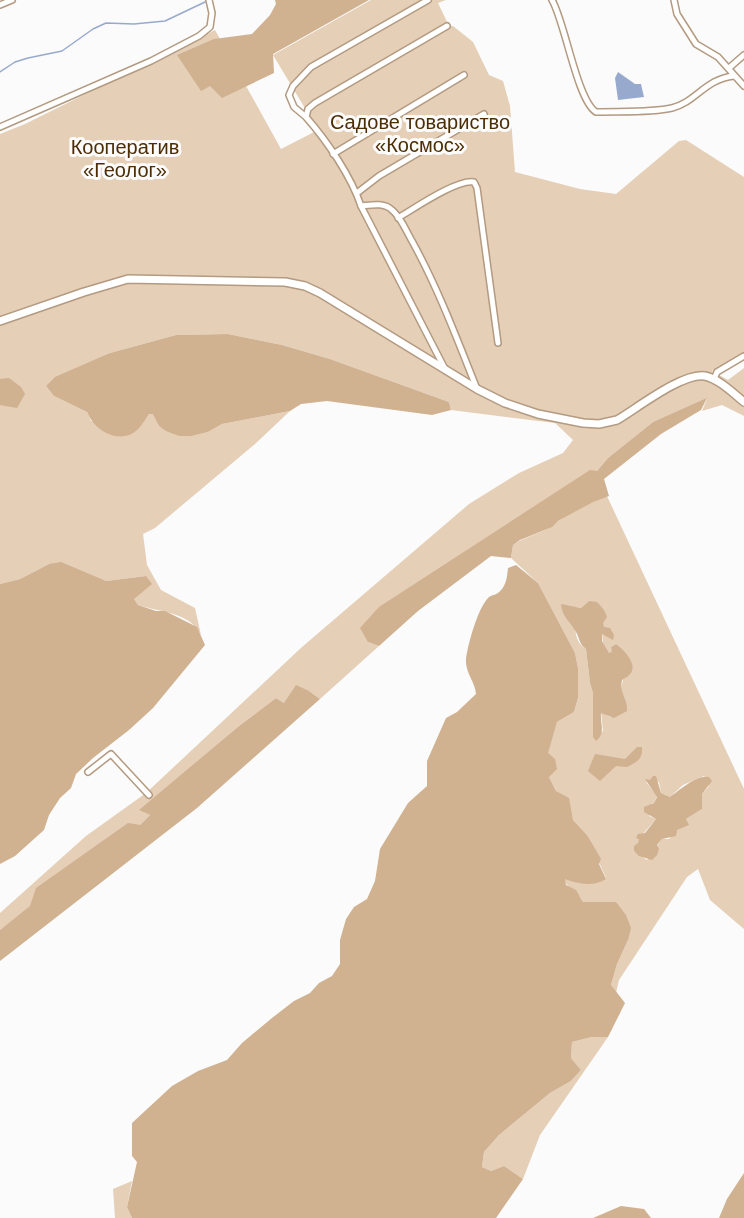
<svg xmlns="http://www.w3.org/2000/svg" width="744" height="1218" font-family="Helvetica,sans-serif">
<rect width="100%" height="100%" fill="#fbfbfb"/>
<g fill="#e5cfb7" fill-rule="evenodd">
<path d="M371 0H446L438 3 449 26H453L473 42 489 75 503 81 510 106 515 172 580 189 616 194 679 141 686 140 744 177V354L712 371 728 380 744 368V416L722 405 702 411 707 399 653 422 608 458 597 471 368 642 379 646 320 699 309 691 284 703 276 698 239 726 140 810 150 815 140 825 0 930V913L86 836 146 793 302 647 469 504 519 473 563 453 573 440 555 423 451 410 449 402 330 359 282 345 228 334 176 335 110 353 46 386 54 396 87 412 91 421 140 427 149 414 154 413 159 426 179 436H192L208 432 222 424 290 411 255 444 155 528 143 534 147 565 161 590 195 608 201 635C190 612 159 612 138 605L134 599 146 576 106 581 49 564 20 579 0 584V134L25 124 215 30 281 149 318 130 273 55Z"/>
<path d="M606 494 744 789V929L710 900 698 869 687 877 619 980 616 993 611 985 617 964 628 940 616 902H583C578 890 568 891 564 879L606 878 587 835 573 820 568 799 556 791 549 777 547 753 557 722 574 712 578 698V668L575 653 538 583 511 558 513 545C527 535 546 533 558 521ZM589 601 604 627C601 638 602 644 609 653H613L611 647 616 644 621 648C622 656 625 666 624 674 623 684 618 689 625 699L610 717 601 712 603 731 593 737V693L590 683 586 649C572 641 575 621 576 607L581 608ZM704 776 709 786 702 794V809L686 819 669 839H662L647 860 634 851 642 835 656 819 649 816 652 803H654L657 796 646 782 650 780 659 782 661 793 670 797 683 785Z"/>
<polygon points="592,1037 608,1037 540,1135 523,1179 504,1166 491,1171 482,1167 484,1152 499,1135 550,1093 571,1081 581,1070 571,1058 572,1042"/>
<polygon points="132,1181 127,1207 132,1218 115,1218 113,1189"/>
</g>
<g fill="#d0b190">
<polygon points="275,0 369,0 273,54 274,73 222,98 210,86 201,91 177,55 214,39 252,34 270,15 276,4"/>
<path d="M228 334 282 345 330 359 449 402 451 410 432 415 327 401 301 404 290 411 222 424 208 432 192 436H179L166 431 159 426 153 414H149C144 422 138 432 129 435 111 441 93 427 87 412L54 396 46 386 55 377 110 353 176 335Z"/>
<polygon points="9,378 21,387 25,394 17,408 0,405 0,379"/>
<polygon points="707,398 701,410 661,434 604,479 609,496 593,502 558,521 552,527 520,540 513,545 511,558 491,556 418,611 379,646 368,642 360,628 379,607 590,470 597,471 608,458 653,422"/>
<polygon points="61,562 106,581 146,576 152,584 134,599 138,605 156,611 165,611 197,627 205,645 153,708 129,730 93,758 76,774 71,788 60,798 49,815 44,830 15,856 0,864 0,584 20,579 49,564"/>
<path d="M516 565 538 583 575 653 578 668V698L574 712 557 722 548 753 555 759 557 769 549 777 556 791 569 798 573 820 587 835 601 859 599 864 606 879C594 887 578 884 565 879L566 885 576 890 583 902H616L626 915 631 928 628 940 617 964 611 985 625 1003 608 1037H592L572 1042 571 1058 581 1070 571 1081 550 1093 499 1135 484 1152 482 1167 491 1171 504 1166 523 1179 496 1218H132L127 1207 137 1162 132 1156V1123L172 1086 198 1071 227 1060 242 1043 272 1018 294 1001 310 993 319 983 332 976 340 964V940L346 919 354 907 367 899 375 881 380 849 408 803 427 786V761L446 718 457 712 476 694C475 681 465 673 466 659 468 644 478 607 489 597 492 595 495 595 498 593 506 587 507 578 508 568Z"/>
<path d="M589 601 597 602 604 610 607 617 603 623 604 627 610 628 614 635 613 640 602 634V641L609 653 612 652 611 647 616 644C623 649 639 665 630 674 628 677 624 678 622 680 619 694 628 698 627 711L614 718 601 713C600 724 606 733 596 741L593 737V693L590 683 586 649C579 644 580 639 576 632 570 621 562 617 561 604L581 608Z"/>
<polygon points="296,685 309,691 320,699 197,808 0,961 0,930 30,906 36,888 128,823 140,825 150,815 139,810 239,726 276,698 284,703"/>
<path d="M637 747H642C643 759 637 762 627 767L616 766 600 781 588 771 595 754 625 759Z"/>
<path d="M653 776H656L661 793 670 797C680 790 696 775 709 777L712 781 702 794V809L686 819 689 825 677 830 676 836 662 839 657 845 659 849 657 855 652 860 639 856 634 851V846L638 843 639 839 636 838 638 834 645 833 656 819 644 812V807L654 803 657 797 645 779 650 780Z"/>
<polygon points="744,1173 744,1218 719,1218 727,1199"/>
<polygon points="621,1206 644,1209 651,1218 593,1218"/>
</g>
<polygon fill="#97aace" points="618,72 635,84 641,84 644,97 618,100 615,78"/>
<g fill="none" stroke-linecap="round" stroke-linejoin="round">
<polyline stroke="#97aace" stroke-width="1.5" points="0,72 15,62 28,58 62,51 93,29 106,23 134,24 165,21 205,2"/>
<g stroke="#b39a80" stroke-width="8">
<g id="minor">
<path d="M552 0C565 22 577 100 596 112 618 111 651 113 672 108 696 102 705 79 734 76"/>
<polyline points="674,0 677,14 696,44 718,57 744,86"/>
<polyline points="0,5 12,0"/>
<polyline points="729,68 744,55"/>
<polyline points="306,117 294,107 289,95 293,86 311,67 428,0"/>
<polyline points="0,127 151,61 199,36 210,27 212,13 209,0"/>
<polyline points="333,154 464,75"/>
<polyline points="357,193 379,176 484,114"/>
<path d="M361 206C371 205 384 202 392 210 401 217 406 231 412 241 438 288 457 339 477 389"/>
<path d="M398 218C415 208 457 179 474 182L477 188 498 343"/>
<path d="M445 369 361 206C351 176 327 141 306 117L308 109 315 103 447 26"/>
<polyline points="714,379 717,372 744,356"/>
<polyline points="88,772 111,754 149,795"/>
</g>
</g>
<g stroke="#b39a80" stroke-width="10">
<path id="tertiary" d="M0 321 84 292 128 279 285 282 305 286 320 293 477 389 505 403 538 414 583 423 599 424 617 420C636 409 683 372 705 376 719 379 733 393 744 402"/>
</g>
<use href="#minor" stroke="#fff" stroke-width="5"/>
<use href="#tertiary" stroke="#fff" stroke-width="7"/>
</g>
<g text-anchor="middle" stroke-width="6" stroke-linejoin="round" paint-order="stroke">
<g font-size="20" fill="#4d2e04" stroke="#fbfbfb">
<text x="420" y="129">Садове товариство<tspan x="420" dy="23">«Космос»</tspan></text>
<text x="125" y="154">Кооператив<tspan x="125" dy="23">«Геолог»</tspan></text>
</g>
</g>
</svg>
